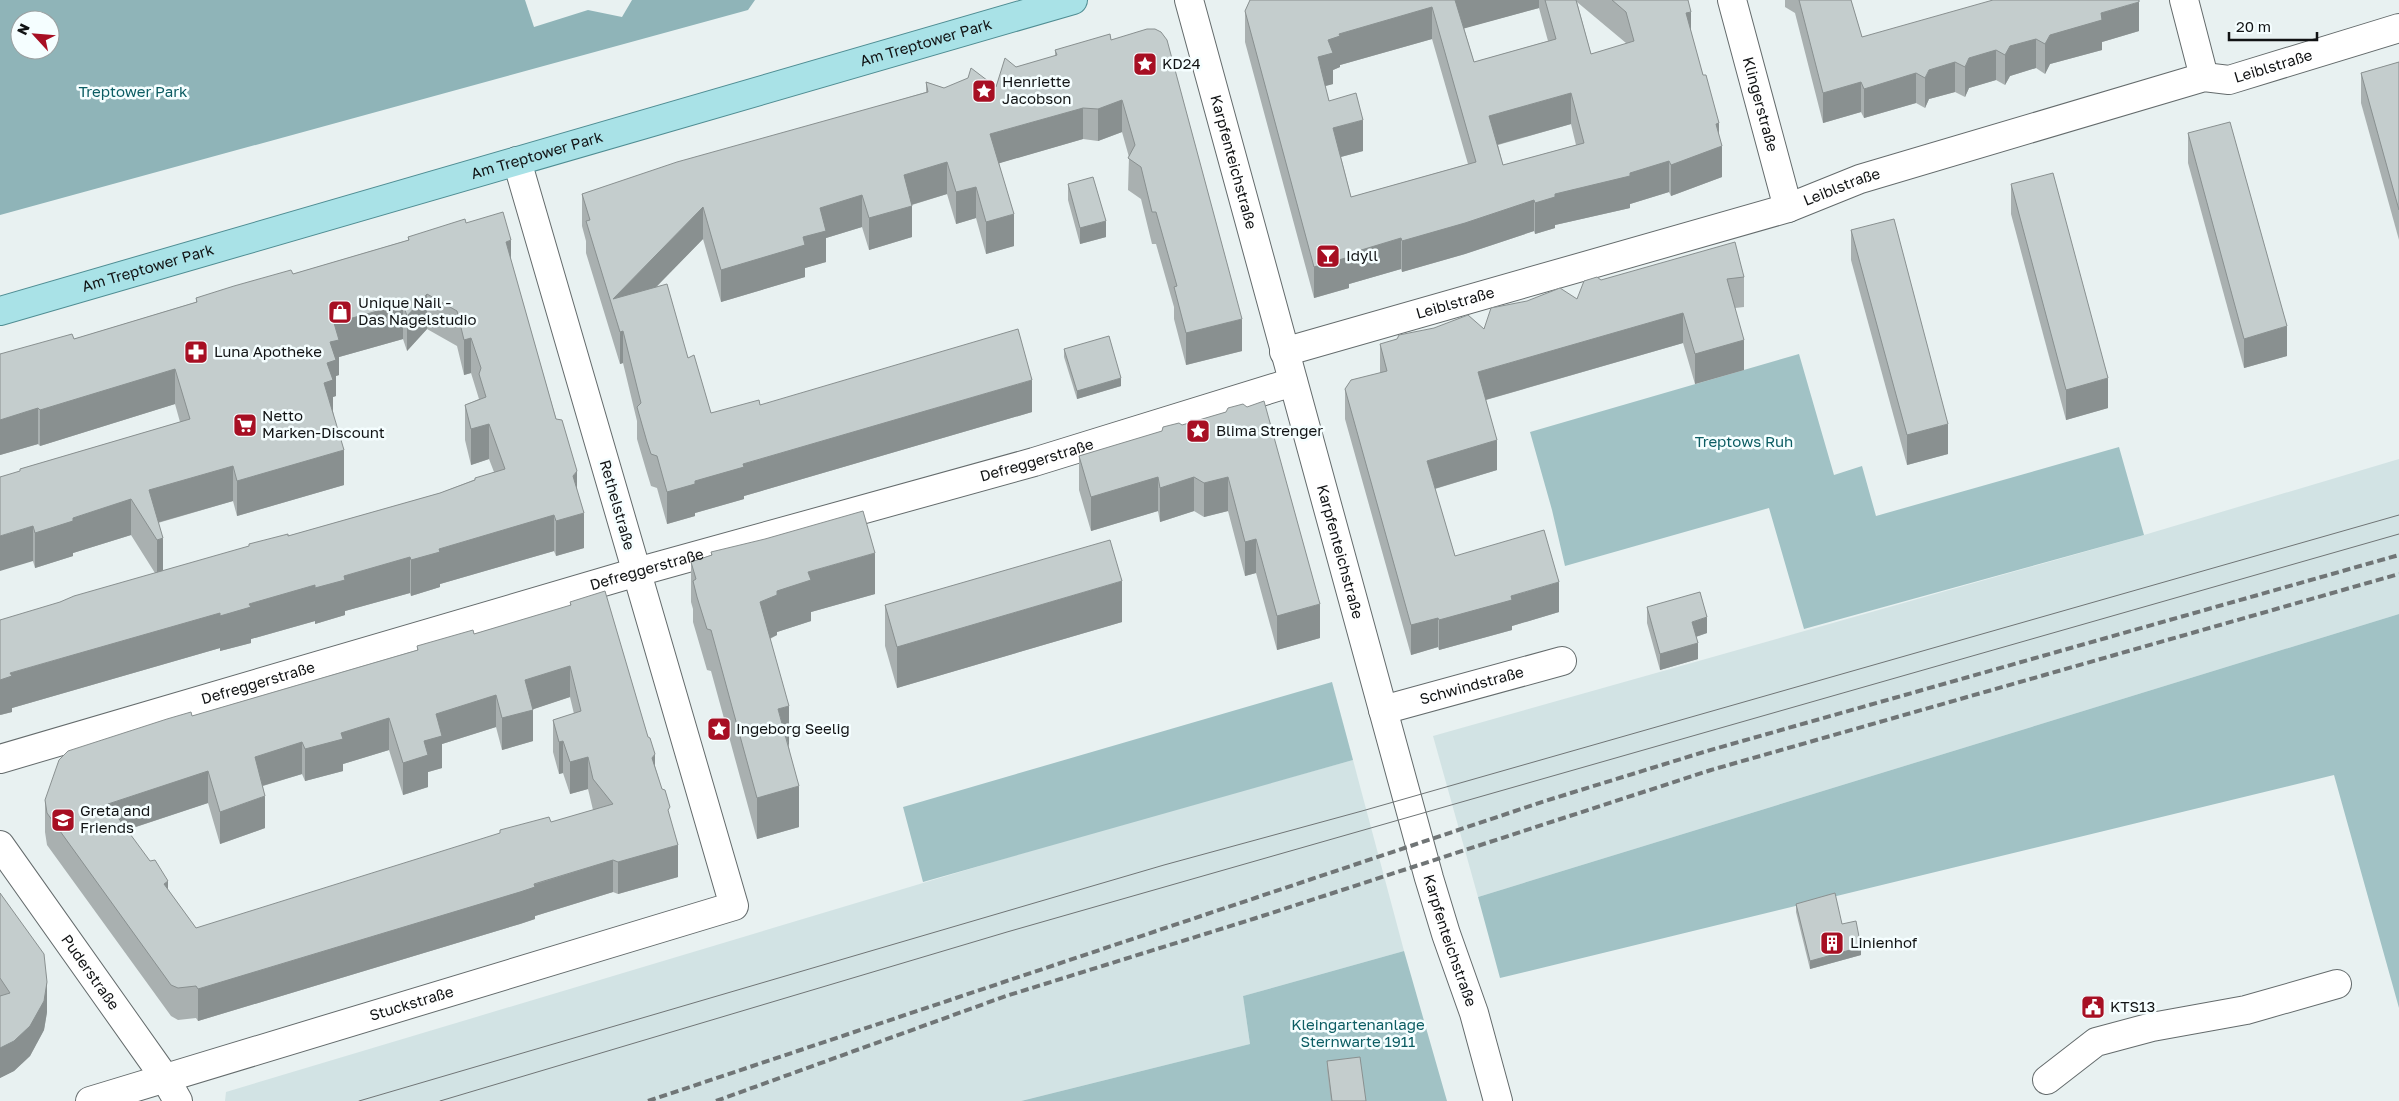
<svg xmlns="http://www.w3.org/2000/svg" width="2399" height="1101" font-family="'Golos Text',sans-serif">
<rect width="100%" height="100%" fill="#e8f1f1"/>
<g fill="#d2e3e4">
<polygon points="2399,459 2399,614 1478,897 1433,736 2144,535"/>
<polygon points="1353,760 1404,951 1243,996 1250,1044 1021,1101 225,1101 226,1092 1100,830"/>
</g>
<g fill="#a1c2c5">
<polygon points="1799,354 1834,475 1862,466 1876,516 2119,447 2144,535 1804,629 1769,508 1565,566 1552,510 1530,432"/>
<polygon points="2399,614 2399,1008 2334,775 1500,978 1478,897"/>
<polygon points="1332,682 1353,760 923,882 903,807"/>
<polygon points="1404,951 1447,1101 1021,1101 1250,1044 1243,996"/>
</g>
<path fill="#8fb4b8" fill-rule="evenodd" d="M0 0H525L534 27 588 10 622 17 632 0H755L748 10 0 215ZM20 20H50V50H20Z"/>
<g fill="none" stroke-linecap="round" stroke-linejoin="round">
<g stroke="#646b6c" stroke-width="30">
<g id="minor">
<path id="s1" d="M1189 0 1429 878 1446 934 1474 1013 1498 1101"/>
<path id="s2" d="M1732 0 1788 208"/>
<polyline points="2184,0 2204,77"/>
<path id="s3" d="M1284 352 1788 208 1860 179 2204 77 2229 80 2399 28"/>
<path id="s4" d="M1383 710 1562 661"/>
<path id="s5" d="M0 759 637 572 1034 462 1293 382"/>
<path id="s6" d="M0 845 165 1078 178 1101"/>
<polyline points="2047,1080 2096,1042 2152,1027 2246,1010 2337,984"/>
<path id="s7" d="M90 1101 734 906 517 161"/>
</g>
</g>
<g stroke="#4f8d93" stroke-width="30">
<g id="major">
<path id="s8" d="M0 311 1073 0"/>
</g>
</g>
<use href="#minor" stroke="#fff" stroke-width="28"/>
<use href="#major" stroke="#a9e2e7" stroke-width="28"/>
<g stroke="#707576" stroke-width="1">
<polyline points="359,1101 1164,865 1362,811 2399,515"/>
<polyline points="440,1101 1007,932 2399,534"/>
</g>
<g stroke="#707576" stroke-width="4" stroke-dasharray="8 4" stroke-linecap="butt">
<polyline points="648,1101 1545,801 1707,751 2399,555"/>
<polyline points="716,1101 1006,996 1253,919 1711,770 2399,574"/>
</g>
</g>
<g fill="#a9b0b0" fill-rule="evenodd">
<path d="M1250 0H1688L1691 32 1719 135 1722 177 1671 196 1669 192 1630 204V208L1555 225V228L1535 234 1534 231 1465 254 1402 272 1401 269 1349 284V288L1314 298 1245 42V11ZM1577 2 1626 43V44L1591 54ZM1539 8 1548 41 1474 62 1464 28ZM1432 39 1468 164 1351 197 1341 157 1363 151 1329 101 1325 86 1333 84V70L1340 67V65ZM1571 124 1576 145 1503 165 1498 145Z"/>
<polygon points="1785,0 1851,0 1862,37 2139,31 2102,42 2102,50 2050,64 2045,74 2036,68 2010,76 2005,85 1996,80 1969,88 1965,97 1955,92 1929,99 1925,108 1916,103 1864,118 1861,112 1823,123 1795,13 1785,7"/>
<polygon points="1111,40 1242,351 1186,365 1174,319 1174,307 1156,244 1152,244 1141,199 1128,190 1129,157 1122,132 1098,141 1083,139 999,163 1014,246 986,254 976,218 956,224 947,194 912,205 912,237 869,250 862,227 826,238 826,262 805,268 805,277 721,302 703,239 656,287 688,358 711,413 760,405 1032,412 744,496 744,499 695,513 695,516 667,524 657,488 651,486 647,473 637,439 637,421 623,363 620,364 586,253 586,241 582,226 582,194 926,92 926,82 944,88 996,87 1016,67 1055,56 1055,50"/>
<polygon points="2399,62 2399,240 2361,103 2361,73"/>
<polygon points="2188,133 2287,356 2244,368 2188,163"/>
<polygon points="1068,184 1106,237 1080,244 1068,200"/>
<polygon points="2011,184 2108,408 2066,420 2011,214"/>
<path d="M466 223 511 262 577 491 584 548 556 556 554 551 440 584V587L411 596 410 593 345 611V615L315 624V621L251 639V643L220 651V648L12 708V712L0 715 155 573 131 535 73 553V556L35 568 33 561 20 469 180 422 175 404 40 446 38 444 0 455V354L74 339 196 302V298L293 274 408 240V237ZM427 329 457 346 464 375 471 373 479 399 465 405V440L471 465 489 459 494 472 440 493 288 536 249 544V547L163 571 158 523 233 501 237 516 344 485 333 411V397L336 396V376L339 375V357L403 339 407 351Z"/>
<polygon points="1851,230 1948,454 1907,465 1851,260"/>
<polygon points="1744,277 1744,307 1735,308 1744,370 1695,384 1683,343 1486,400 1497,470 1435,489 1455,556 1559,612 1512,626 1512,630 1439,650 1438,647 1411,655 1345,419 1345,389 1380,373 1380,344 1484,329 1577,299 1601,280"/>
<polygon points="1064,349 1121,386 1077,399 1064,357"/>
<polygon points="1226,412 1320,638 1277,650 1256,573 1245,576 1228,511 1204,517 1194,511 1160,522 1158,511 1091,531 1079,490 1079,456"/>
<polygon points="711,552 875,594 811,612 811,621 777,632 777,635 770,639 789,747 799,827 757,839 711,671 707,670 693,622 693,609 691,602 691,562 711,555"/>
<path d="M570 602 655 766 670 818 678 877 618 894 613 892 535 916V919L520 924 198 1021 196 1018 178 1020 171 1016 47 845 45 832V800L192 716 417 650V646L474 634 570 606ZM570 697 574 714 553 720V752L559 774 563 773 570 794 588 789 593 810 196 928 168 890 127 830 208 803 220 844 265 828 263 786 302 774 305 781 343 771V764L389 750 403 795 428 787V772L442 768V744L496 727 502 750 533 741V709Z"/>
<polygon points="885,605 1122,622 897,688 885,646"/>
<polygon points="1647,607 1707,633 1696,637 1698,659 1660,670 1647,623"/>
<polygon points="0,893 47,1012 44,1030 30,1056 14,1071 0,1078"/>
<polygon points="1796,904 1842,924 1861,955 1810,969 1796,912"/>
<polygon points="1327,1061 1366,1101 1331,1101 1327,1069"/>
</g>
<g fill="#899090">
<polygon points="1455,0 1539,0 1539,8 1455,31"/>
<polygon points="2139,2 2139,31 2102,42 2102,50 2050,64 2045,74 2045,44 2050,35 2101,13"/>
<polygon points="1432,7 1432,39 1340,65 1340,67 1333,70 1333,84 1318,88 1318,57 1328,40 1339,34"/>
<polygon points="1691,12 1691,43 1686,13"/>
<polygon points="2036,39 2036,68 2010,76 2005,85 2005,55 2010,46"/>
<polygon points="1996,50 1996,80 1969,88 1965,97 1965,67 1969,58"/>
<polygon points="1955,62 1955,92 1929,99 1925,108 1925,78 1929,70"/>
<polygon points="1916,73 1916,103 1864,118 1864,89"/>
<polygon points="1861,82 1861,112 1823,123 1823,93"/>
<polygon points="1571,93 1571,124 1489,147 1489,116"/>
<polygon points="1122,100 1122,132 1098,141 1098,109"/>
<polygon points="1083,108 1083,139 990,166 990,134"/>
<polygon points="1363,120 1363,151 1333,159 1333,128"/>
<polygon points="1719,123 1719,147 1722,146 1722,177 1671,196 1671,165 1716,124"/>
<polygon points="1669,161 1669,192 1630,204 1630,208 1555,225 1555,228 1535,234 1535,203 1555,194"/>
<polygon points="947,162 947,194 904,207 904,175"/>
<polygon points="976,187 976,218 956,224 956,192"/>
<polygon points="862,195 862,227 826,238 826,262 805,268 805,277 721,302 721,270 803,237 820,208"/>
<polygon points="1534,200 1534,231 1465,254 1402,272 1402,241"/>
<polygon points="912,206 912,237 869,250 869,218"/>
<polygon points="703,207 703,239 618,326 613,299"/>
<polygon points="1014,214 1014,246 986,254 986,222"/>
<polygon points="1106,221 1106,237 1080,244 1080,228"/>
<polygon points="1401,238 1401,269 1349,284 1349,288 1314,298 1314,267 1348,254"/>
<polygon points="511,240 511,276 506,242"/>
<polygon points="427,294 427,329 407,351 407,316"/>
<polygon points="403,304 403,339 339,357 339,375 336,376 336,396 333,397 333,415 324,383 334,323"/>
<polygon points="1683,313 1683,343 1478,402 1478,372"/>
<polygon points="1242,319 1242,351 1186,365 1186,333"/>
<polygon points="2287,326 2287,356 2244,368 2244,339"/>
<polygon points="623,331 623,363 620,364 620,332"/>
<polygon points="471,338 471,373 464,375 464,340"/>
<polygon points="1744,340 1744,370 1695,384 1695,354"/>
<polygon points="175,369 175,404 40,446 40,410"/>
<polygon points="1121,378 1121,386 1077,399 1077,391"/>
<polygon points="2108,378 2108,408 2066,420 2066,390"/>
<polygon points="1032,380 1032,412 744,496 744,499 695,513 695,516 667,524 667,492 695,481 743,464"/>
<polygon points="38,408 38,444 0,455 0,420"/>
<polygon points="489,424 489,459 471,465 471,429"/>
<polygon points="1948,424 1948,454 1907,465 1907,435"/>
<polygon points="1497,440 1497,470 1427,491 1427,461"/>
<polygon points="344,450 344,485 237,516 237,481"/>
<polygon points="233,466 233,501 149,525 149,490"/>
<polygon points="577,471 577,507 573,476"/>
<polygon points="1158,477 1158,511 1091,531 1091,497"/>
<polygon points="1194,477 1194,511 1160,522 1160,488"/>
<polygon points="1228,477 1228,511 1204,517 1204,483"/>
<polygon points="131,499 131,535 73,553 73,556 35,568 35,533 73,518"/>
<polygon points="584,513 584,548 556,556 556,521"/>
<polygon points="554,515 554,551 440,584 440,587 411,596 411,560 439,549"/>
<polygon points="33,526 33,561 0,571 0,536"/>
<polygon points="163,538 163,573 157,576 157,540"/>
<polygon points="1256,539 1256,573 1245,576 1245,542"/>
<polygon points="875,553 875,594 811,612 811,621 777,632 777,635 760,643 760,602 808,572"/>
<polygon points="410,557 410,593 345,611 345,615 315,624 315,588 344,576"/>
<polygon points="1122,581 1122,622 897,688 897,647"/>
<polygon points="1559,582 1559,612 1512,626 1512,630 1439,650 1439,620 1511,596"/>
<polygon points="315,585 315,621 251,639 251,643 220,651 220,616 249,604"/>
<polygon points="1320,604 1320,638 1277,650 1277,616"/>
<polygon points="220,613 220,648 12,708 12,712 0,715 0,680 10,673"/>
<polygon points="1707,617 1707,633 1692,638 1692,622"/>
<polygon points="1438,618 1438,647 1411,655 1411,625"/>
<polygon points="1698,643 1698,659 1660,670 1660,654"/>
<polygon points="570,666 570,697 525,712 533,710 533,741 502,750 502,718 525,680"/>
<polygon points="496,695 496,727 442,744 442,768 428,772 428,787 403,795 403,763 424,741 436,714"/>
<polygon points="789,706 789,747 778,709"/>
<polygon points="389,718 389,750 343,764 343,771 305,781 305,749 341,733"/>
<polygon points="563,741 563,773 559,774 559,742"/>
<polygon points="302,742 302,774 255,788 255,757"/>
<polygon points="655,754 655,786 652,758"/>
<polygon points="588,757 588,789 570,794 570,762"/>
<polygon points="208,771 208,803 108,836 108,804"/>
<polygon points="799,786 799,827 757,839 757,798"/>
<polygon points="265,796 265,828 220,844 220,812"/>
<polygon points="678,845 678,877 618,894 618,862"/>
<polygon points="613,860 613,892 535,916 535,919 520,924 198,1021 198,989"/>
<polygon points="168,881 168,912 164,884"/>
<polygon points="1861,947 1861,955 1810,969 1810,961"/>
<polygon points="47,982 47,1012 44,1030 30,1056 14,1071 0,1078 0,1048"/>
</g>
<g fill="#c4cdcd" stroke="#899090" fill-rule="evenodd">
<path d="M1250 0H1455L1474 62 1556 39 1545 0H1576L1591 54 1634 41 1626 12 1612 0H1688L1691 12 1686 13 1703 75H1706L1719 123 1716 124 1722 146 1671 165 1669 161 1630 173V176L1555 194V197L1535 203 1534 200 1465 223 1402 241 1401 238 1348 254 1349 257 1314 267 1245 11ZM1432 7 1476 162 1351 197 1333 128 1363 120 1356 93 1329 101 1318 57 1333 53 1328 40 1340 36 1339 34ZM1571 93 1584 143 1503 165 1489 116Z"/>
<polygon points="1799,0 1851,0 1862,37 1993,0 2139,0 2139,2 2101,13 2102,20 2050,35 2045,44 2036,39 2010,46 2005,55 1996,50 1969,58 1965,67 1955,62 1929,70 1925,78 1916,73 1864,89 1861,82 1823,93"/>
<polygon points="1147,29 1155,29 1161,32 1167,40 1242,319 1186,333 1174,287 1177,286 1156,212 1152,212 1141,167 1128,158 1135,145 1122,100 1098,109 1083,108 990,134 1014,214 986,222 976,187 956,192 947,162 904,175 912,206 869,218 862,195 820,208 826,231 803,237 805,245 721,270 703,207 613,299 667,284 688,358 694,355 711,413 759,400 760,405 1018,329 1032,380 743,464 744,467 695,481 695,484 667,492 657,456 651,454 647,442 637,407 641,403 623,331 620,332 586,221 590,220 582,194 677,162 928,92 926,82 944,88 968,78 971,68 996,87 1005,58 1016,67 1057,55 1055,50 1110,34 1111,40"/>
<polygon points="2399,62 2399,210 2361,73"/>
<polygon points="2230,122 2287,326 2244,339 2188,133"/>
<polygon points="2053,173 2108,378 2066,390 2011,184"/>
<polygon points="1093,177 1106,221 1080,228 1068,184"/>
<polygon points="503,212 511,240 506,242 556,419 562,420 577,471 573,476 584,513 556,521 554,515 439,549 440,552 411,560 410,557 344,576 345,580 315,588 315,585 249,604 251,607 220,616 220,613 10,673 12,676 0,680 0,620 60,602 74,596 249,546 249,544 288,534 288,536 440,493 475,480 475,478 505,469 489,424 471,429 465,405 486,397 479,374 481,368 471,338 464,340 457,311 427,294 407,316 403,304 334,323 339,340 330,342 336,360 327,363 333,380 324,383 344,450 237,481 233,466 149,490 163,538 157,540 131,499 73,518 73,521 35,533 33,526 0,536 0,477 20,471 20,469 190,419 175,369 40,410 38,408 0,420 0,354 72,334 74,339 197,302 196,298 234,286 291,270 293,274 409,240 408,237 465,219 466,223"/>
<polygon points="1894,219 1948,424 1907,435 1851,230"/>
<polygon points="1735,242 1744,277 1727,279 1744,340 1695,354 1683,313 1478,372 1497,440 1427,461 1455,556 1544,530 1559,582 1511,596 1512,600 1439,620 1438,618 1411,625 1345,389 1351,380 1387,371 1380,344 1397,339 1399,335 1434,328 1468,315 1484,329 1491,308 1527,301 1560,288 1577,299 1584,281 1597,277 1601,280"/>
<polygon points="1109,336 1121,378 1077,391 1064,349"/>
<polygon points="1264,401 1320,604 1277,616 1256,539 1245,542 1228,477 1204,483 1194,477 1160,488 1158,477 1091,497 1079,456 1162,431 1163,427 1179,423 1182,425 1226,412 1228,408 1243,404 1247,407"/>
<polygon points="863,511 875,553 808,572 811,580 777,591 777,595 760,602 789,706 778,709 799,786 757,798 711,630 707,629 697,597 693,581 696,579 691,562 712,555 711,552 765,539"/>
<polygon points="1110,540 1122,581 897,647 885,605"/>
<path d="M605 591 648 737 650 738 655 754 652 758 662 789 665 790 670 807 668 810 678 845 618 862 613 860 534 884 535 887 520 892 198 989 196 986 178 988 171 985 47 813 45 800 59 760 68 751 167 719 191 712 192 716 418 650 417 646 473 630 474 634 571 605 570 602ZM570 666 581 711 553 720 559 742 563 741 570 762 588 757 593 779 613 804 551 822 549 817 500 830V833L196 928 164 884 168 881 155 860 150 861 108 804 208 771 220 812 265 796 255 757 302 742 305 749 343 739 341 733 389 718 403 763 428 755 424 741 442 736 436 714 496 695 502 718 533 710 525 680Z"/>
<polygon points="1700,592 1707,617 1692,622 1698,643 1660,654 1647,607"/>
<polygon points="0,893 44,954 47,982 44,1001 30,1026 14,1041 0,1048 0,996 10,993 0,978"/>
<polygon points="1835,893 1842,924 1856,921 1861,947 1810,961 1796,904"/>
<polygon points="1360,1057 1366,1101 1332,1101 1327,1061"/>
</g>
<defs>
<g id="sight-square" transform="scale(1.25)"><rect x="-9" y="-9" width="18" height="18" rx="4" fill="#a70f23" stroke="#f5feff"/><path d="M0-6L1.8-2.2L6-1.7L2.9 1.2L3.7 5.4L0 3.3L-3.7 5.4L-2.9 1.2L-6-1.7L-1.8-2.2Z" fill="#fff"/></g>
<g id="bar-square" transform="scale(1.25)"><rect x="-9" y="-9" width="18" height="18" rx="4" fill="#a70f23" stroke="#f5feff"/><path d="M-6-5H6L.8 .8V4.5H3.5V6h-7V4.5H-.8V.8Z" fill="#fff"/></g>
<g id="shop-square" transform="scale(1.25)"><rect x="-9" y="-9" width="18" height="18" rx="4" fill="#a70f23" stroke="#f5feff"/><path d="M-5-2.5h2.3a2.7 3.5 0 0 1 5.4 0H5L5.5 6h-11ZM-1.5-2.5h3a1.5 2.3 0 0 0-3 0Z" fill="#fff"/></g>
<g id="pharmacy-square" transform="scale(1.25)"><rect x="-9" y="-9" width="18" height="18" rx="4" fill="#a70f23" stroke="#f5feff"/><path d="M-2-6h4v4h4v4h-4v4h-4v-4h-4v-4h4Z" fill="#fff"/></g>
<g id="supermarket-square" transform="scale(1.25)"><rect x="-9" y="-9" width="18" height="18" rx="4" fill="#a70f23" stroke="#f5feff"/><path d="M-6-5.5h2.5l.6 2H6L4.5 2H-2.5L-4.4-4H-6ZM-1.5 3.2a1.3 1.3 0 1 0 .1 0ZM3 3.2a1.3 1.3 0 1 0 .1 0Z" fill="#fff"/></g>
<g id="school-square" transform="scale(1.25)"><rect x="-9" y="-9" width="18" height="18" rx="4" fill="#a70f23" stroke="#f5feff"/><path d="M0-5L7-2L0 1L-7-2ZM-4 1L0 2.5L4 1V4Q0 6-4 4Z" fill="#fff"/></g>
<g id="building-square" transform="scale(1.25)"><rect x="-9" y="-9" width="18" height="18" rx="4" fill="#a70f23" stroke="#f5feff"/><path d="M-4-6H4V6H1V3H-1V6H-4ZM-2.5-4.3h1.7v1.8h-1.7ZM.8-4.3h1.7v1.8H.8ZM-2.5-1h1.7V.8h-1.7ZM.8-1h1.7V.8H.8Z" fill="#fff"/></g>
<g id="civic-square" transform="scale(1.25)"><rect x="-9" y="-9" width="18" height="18" rx="4" fill="#a70f23" stroke="#f5feff"/><path d="M-.6-6.5H3V-4.5H.6V-3L4-1V1h2V6H-6V1h2V-1L-.6-3ZM-1.2 2.5V6h2.4V2.5Z" fill="#fff"/></g>
</defs>
<g fill-rule="evenodd">
<use href="#sight-square" x="1145" y="64"/>
<use href="#sight-square" x="984" y="91"/>
<use href="#bar-square" x="1328" y="256"/>
<use href="#shop-square" x="340" y="312"/>
<use href="#pharmacy-square" x="196" y="352"/>
<use href="#supermarket-square" x="245" y="425"/>
<use href="#sight-square" x="1198" y="431"/>
<use href="#sight-square" x="719" y="729"/>
<use href="#school-square" x="63" y="820"/>
<use href="#building-square" x="1832" y="943"/>
<use href="#civic-square" x="2093" y="1007"/>
</g>
<g text-anchor="middle" stroke-width="5" stroke-linejoin="round" paint-order="stroke">
<g font-size="15" fill="#111314" stroke="#f5feff">
<text dy="5" stroke="none"><textPath href="#s8" startOffset="964">Am Treptower Park</textPath></text>
<text dy="5" stroke="none"><textPath href="#s3" startOffset="1032">Leiblstraße</textPath></text>
<text dy="5" stroke="none"><textPath href="#s2" startOffset="108">Klingerstraße</textPath></text>
<text dy="5" stroke="none"><textPath href="#s8" startOffset="559">Am Treptower Park</textPath></text>
<text dy="5" stroke="none"><textPath href="#s1" startOffset="168">Karpfenteichstraße</textPath></text>
<text dy="5" stroke="none"><textPath href="#s3" startOffset="582">Leiblstraße</textPath></text>
<text dy="5" stroke="none"><textPath href="#s8" startOffset="154">Am Treptower Park</textPath></text>
<text dy="5" stroke="none"><textPath href="#s3" startOffset="178">Leiblstraße</textPath></text>
<text dy="5" stroke="none"><textPath href="#s5" startOffset="1079">Defreggerstraße</textPath></text>
<text transform="translate(617 505) rotate(74)" y="5">Rethelstraße</text>
<text dy="5" stroke="none"><textPath href="#s1" startOffset="572">Karpfenteichstraße</textPath></text>
<text dy="5" stroke="none"><textPath href="#s5" startOffset="674">Defreggerstraße</textPath></text>
<text dy="5" stroke="none"><textPath href="#s5" startOffset="269">Defreggerstraße</textPath></text>
<text dy="5" stroke="none"><textPath href="#s4" startOffset="92">Schwindstraße</textPath></text>
<text dy="5" stroke="none"><textPath href="#s1" startOffset="976">Karpfenteichstraße</textPath></text>
<text dy="5" stroke="none"><textPath href="#s6" startOffset="156">Puderstraße</textPath></text>
<text dy="5" stroke="none"><textPath href="#s7" startOffset="336">Stuckstraße</textPath></text>
</g>
<g font-size="15" fill="#111314" stroke="#f5feff" text-anchor="start">
<text x="1162" y="69">KD24</text>
<text x="1002" y="87">Henriette<tspan x="1002" dy="17">Jacobson</tspan></text>
<text x="1346" y="261">Idyll</text>
<text x="358" y="308">Unique Nail -<tspan x="358" dy="17">Das Nagelstudio</tspan></text>
<text x="214" y="357">Luna Apotheke</text>
<text x="262" y="421">Netto<tspan x="262" dy="17">Marken-Discount</tspan></text>
<text x="1216" y="436">Blima Strenger</text>
<text x="736" y="734">Ingeborg Seelig</text>
<text x="80" y="816">Greta and<tspan x="80" dy="17">Friends</tspan></text>
<text x="1850" y="948">Linienhof</text>
<text x="2110" y="1012">KTS13</text>
</g>
<g font-size="15" fill="#0c5d63" stroke="#f5feff">
<text x="133" y="97">Treptower Park</text>
<text x="1744" y="447">Treptows Ruh</text>
<text x="1358" y="1030">Kleingartenanlage<tspan x="1358" dy="17">Sternwarte 1911</tspan></text>
</g>
</g>
<g transform="translate(35 35) rotate(296)"><circle r="24" fill="#f5feff" stroke="#9aa0a1"/>
<path d="M0-4L9 19L0 12L-9 19Z" fill="#a70f23"/>
<text y="-8" font-size="14" font-weight="bold" text-anchor="middle" fill="#111314">N</text>
</g>
<path d="M2229 32v8h88v-8" fill="none" stroke="#111314" stroke-width="2.5"/>
<text x="2236" y="32" font-size="15" fill="#111314" stroke="#f5feff" stroke-width="4" paint-order="stroke">20 m</text>
</svg>
